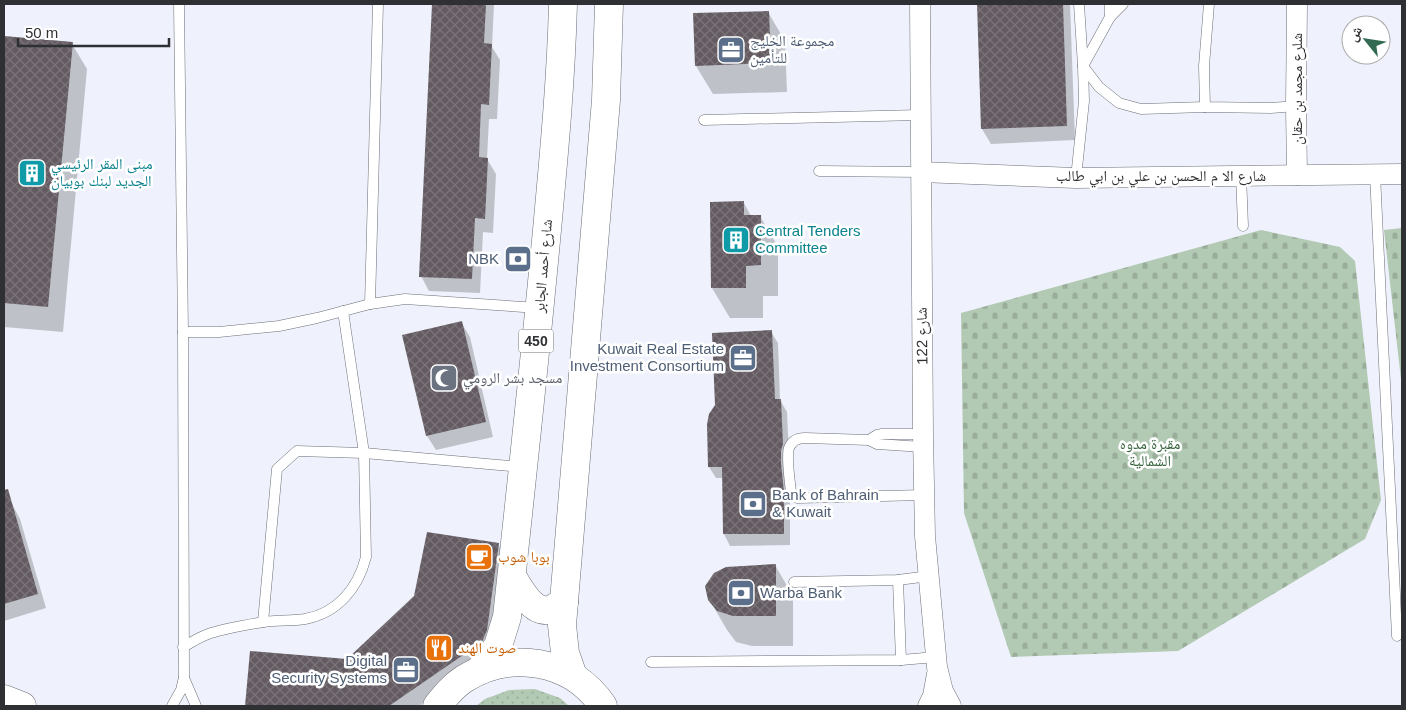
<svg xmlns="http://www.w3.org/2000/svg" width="1406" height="710" font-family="Arial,'Noto Naskh Arabic',sans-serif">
<defs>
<pattern id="green-dots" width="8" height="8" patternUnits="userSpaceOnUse" patternTransform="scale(1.25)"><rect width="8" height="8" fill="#b2c9b3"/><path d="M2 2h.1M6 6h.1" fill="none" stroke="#99ad9a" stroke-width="1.8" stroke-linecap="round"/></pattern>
<pattern id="cemetery-stones" width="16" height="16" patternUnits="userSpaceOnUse" patternTransform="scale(1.25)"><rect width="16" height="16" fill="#b2c9b3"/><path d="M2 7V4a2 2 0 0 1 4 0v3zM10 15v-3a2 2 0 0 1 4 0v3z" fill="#99ad9a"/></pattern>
<pattern id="building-cross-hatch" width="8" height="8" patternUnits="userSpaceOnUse" patternTransform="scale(1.25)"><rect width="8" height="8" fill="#635b61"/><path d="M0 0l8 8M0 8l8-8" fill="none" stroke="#7a7479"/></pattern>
</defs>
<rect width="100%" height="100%" fill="#eff2fc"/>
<polygon fill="url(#green-dots)" points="535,689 560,698 569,706 476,706 485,699 509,690"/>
<g fill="url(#cemetery-stones)">
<polygon points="1402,228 1402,388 1384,230"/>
<polygon points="1261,230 1340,247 1355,261 1381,500 1365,539 1178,651 1011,657 964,513 961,313"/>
</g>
<g fill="#0003">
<polygon points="433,4 494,4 492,47 500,60 497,119 489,119 487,159 496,174 493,233 483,232 480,293 429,291 421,276"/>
<polygon points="978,4 1070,4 1075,140 991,144 982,129"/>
<polygon points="768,12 785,41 787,92 713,94 696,66"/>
<polygon points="4,38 72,44 87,69 63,332 4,327"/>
<polygon points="744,203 751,216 760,216 778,247 778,296 763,296 763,318 730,318 712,288"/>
<polygon points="461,322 470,337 493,437 436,450 427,436"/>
<polygon points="771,332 778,343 780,400 787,412 789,456 787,475 790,504 790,545 730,546 724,534 723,478 716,478 709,467"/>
<polygon points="12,504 20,519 46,608 4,621 4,506"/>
<polygon points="498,544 507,559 490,657 419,706 247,706 251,652 347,661 415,596"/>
<polygon points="775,565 793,596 793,646 752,646 736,642 727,630 709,599"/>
</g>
<g fill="url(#building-cross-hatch)">
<polygon points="432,4 486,4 484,43 492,44 489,105 481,104 479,157 488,158 485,219 475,218 472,279 419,277"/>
<polygon points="977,4 1063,4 1067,126 981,129"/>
<polygon points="769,11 771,63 695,66 693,13"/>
<polygon points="4,36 73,42 48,307 4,303"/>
<polygon points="744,201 744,215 761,215 761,265 746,266 746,288 711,288 710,202"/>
<polygon points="462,321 486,422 426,436 402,335"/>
<polygon points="772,330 775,399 781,399 783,444 781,451 781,463 784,492 784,534 723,534 722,467 708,467 707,424 709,414 715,405 712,333"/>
<polygon points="8,489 38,594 4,604 4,490"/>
<polygon points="427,532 499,543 487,630 482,642 389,706 245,706 250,651 347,659 414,596"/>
<polygon points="776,564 776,616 733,616 717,611 708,600 705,586 714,573 726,567"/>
</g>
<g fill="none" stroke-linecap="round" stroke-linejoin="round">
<g stroke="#6b6e76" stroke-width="11">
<g id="lane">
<polyline points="1079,4 1083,66 1099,87 1119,103 1141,109 1205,107"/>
<polyline points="1209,4 1204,66 1205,107 1271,108 1296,106"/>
<polyline points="1110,17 1123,4"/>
<polyline points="704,120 920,115"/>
<polyline points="819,171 920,172"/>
<polyline points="1375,174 1397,636"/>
<polyline points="1241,175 1243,226"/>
<polyline points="1076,178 1084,101 1083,66 1110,17 1110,4"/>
<polyline points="370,304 378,4"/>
<polyline points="183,332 219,332 279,326 317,318 370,304 405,299 539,308"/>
<polyline points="869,440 877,435 882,434 923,434"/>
<path d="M923 447 877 444 869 440 805 438C799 438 792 440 789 448 786 456 790 482 791 492L794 496 798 498 924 495"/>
<polyline points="898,580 901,660"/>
<polyline points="794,582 898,580 929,576"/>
<polyline points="263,622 277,469 297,451 364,453 522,467"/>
<path d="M183 647C192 642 201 636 211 633 227 628 246 625 263 622 277 620 292 621 305 619 338 613 358 588 366 557L364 453 343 311"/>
<polyline points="651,662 901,660 936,657"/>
<polyline points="184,678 196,706"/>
<polyline points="172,706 181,690 184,677 183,332 179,4"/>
</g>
</g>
<g stroke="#6b6e76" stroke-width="21">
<g id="street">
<polyline points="920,4 923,434 925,536 937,667 943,691 951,706"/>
<polyline points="1297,4 1296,106 1297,175"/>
<polyline points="920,172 1076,178 1402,174"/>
<polyline points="928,706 933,696 937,674"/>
</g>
</g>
<g stroke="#6b6e76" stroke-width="29">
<g id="primary">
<path d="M512 576C519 588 532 613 549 610 554 609 560 604 564 602"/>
<path d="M480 670 498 646 507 617C521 488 535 359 547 230 554 154 561 80 563 4"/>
<polyline points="573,676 565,653 562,625 606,100 609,4"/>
<path d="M437 706C445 696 453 686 464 679 510 650 572 659 603 706"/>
</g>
</g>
<g stroke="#6b6e76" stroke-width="29">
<polyline id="highway" points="4,699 22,706"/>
</g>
<use href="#lane" stroke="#fff" stroke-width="10"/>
<use href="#street" stroke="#fff" stroke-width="20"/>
<use href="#primary" stroke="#fff" stroke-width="28"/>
<use href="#highway" stroke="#fff" stroke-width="28"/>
</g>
<defs>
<g id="office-square" transform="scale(1.4375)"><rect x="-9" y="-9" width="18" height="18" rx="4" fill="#5c6f8a" stroke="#fff"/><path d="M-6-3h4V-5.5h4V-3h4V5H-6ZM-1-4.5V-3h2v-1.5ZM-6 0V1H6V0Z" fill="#fff"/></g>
<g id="building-square" transform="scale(1.4375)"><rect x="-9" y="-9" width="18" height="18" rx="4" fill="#0f9aa8" stroke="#fff"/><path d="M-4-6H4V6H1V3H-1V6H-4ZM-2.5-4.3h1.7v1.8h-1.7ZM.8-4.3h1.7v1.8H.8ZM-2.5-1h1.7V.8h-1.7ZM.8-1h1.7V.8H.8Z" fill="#fff"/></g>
<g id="bank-square" transform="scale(1.4375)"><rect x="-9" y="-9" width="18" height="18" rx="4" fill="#5c6f8a" stroke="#fff"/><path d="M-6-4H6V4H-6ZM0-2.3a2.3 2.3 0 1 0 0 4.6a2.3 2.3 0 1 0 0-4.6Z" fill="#fff"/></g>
<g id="mosque-square" transform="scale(1.4375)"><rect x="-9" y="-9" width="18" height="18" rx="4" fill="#6b7280" stroke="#fff"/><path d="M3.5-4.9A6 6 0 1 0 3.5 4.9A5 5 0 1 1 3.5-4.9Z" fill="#fff"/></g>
<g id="cafe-square" transform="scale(1.4375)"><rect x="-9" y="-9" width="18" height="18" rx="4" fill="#e8710a" stroke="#fff"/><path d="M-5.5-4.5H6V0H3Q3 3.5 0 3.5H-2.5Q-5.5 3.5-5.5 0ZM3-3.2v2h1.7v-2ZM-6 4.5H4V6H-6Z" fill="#fff"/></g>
<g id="restaurant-square" transform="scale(1.4375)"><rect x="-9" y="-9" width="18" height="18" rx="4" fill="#e8710a" stroke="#fff"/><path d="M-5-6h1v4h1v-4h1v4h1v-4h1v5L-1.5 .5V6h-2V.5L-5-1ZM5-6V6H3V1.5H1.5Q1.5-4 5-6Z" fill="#fff"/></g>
</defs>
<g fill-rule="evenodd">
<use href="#office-square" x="731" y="50"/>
<use href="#building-square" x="32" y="173"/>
<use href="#building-square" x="736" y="240"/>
<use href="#bank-square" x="518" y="259"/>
<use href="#office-square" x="743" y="358"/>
<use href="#mosque-square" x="444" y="378"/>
<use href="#bank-square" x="753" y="504"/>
<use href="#cafe-square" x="479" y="557"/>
<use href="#bank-square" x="741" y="593"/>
<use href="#restaurant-square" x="439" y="648"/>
<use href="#office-square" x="406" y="670"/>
</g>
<g text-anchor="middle" stroke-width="5" stroke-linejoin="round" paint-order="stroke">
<rect fill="#fff" stroke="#6d6e70" stroke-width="1" x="518.5" y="329.5" width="35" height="23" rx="4"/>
<g font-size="14" font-weight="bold" fill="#2f3033">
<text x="536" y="346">450</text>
</g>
<g font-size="15" fill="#4e5e75" stroke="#fff" text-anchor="start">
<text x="750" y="46">مجموعة الخليج<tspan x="750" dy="17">للتأمين</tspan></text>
<text x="499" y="264" text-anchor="end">NBK</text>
<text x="724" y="354" text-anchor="end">Kuwait Real Estate<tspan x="724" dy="17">Investment Consortium</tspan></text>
<text x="772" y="500">Bank of Bahrain<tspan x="772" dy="17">&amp; Kuwait</tspan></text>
<text x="760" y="598">Warba Bank</text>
<text x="387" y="666" text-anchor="end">Digital<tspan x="387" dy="17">Security Systems</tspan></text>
</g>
<g font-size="15" fill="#2f3033" stroke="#fff">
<text transform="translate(1297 89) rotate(-90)" y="5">شلرع مجمد بن حقان</text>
<text x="1161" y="181">شارع الا م الحسن بن علي بن ابي طالب</text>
<text transform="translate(543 266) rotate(-85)" y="5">شارع أحمد الجابر</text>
<text transform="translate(922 336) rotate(-91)" y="5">شارع 122</text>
</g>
<g font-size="15" fill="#0d838f" stroke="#fff" text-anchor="start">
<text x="51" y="169">مبنى المقر الرئيسي<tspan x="51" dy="17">الجديد لبنك بوبيان</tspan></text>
<text x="755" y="236">Central Tenders<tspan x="755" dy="17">Committee</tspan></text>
</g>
<g font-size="15" fill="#5b616d" stroke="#fff" text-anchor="start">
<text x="463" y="383">مسجد بشر الرومي</text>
</g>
<g font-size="15" fill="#34623a" stroke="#fff">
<text x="1150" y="449">مقبرة مدوه<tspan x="1150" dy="17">الشمالية</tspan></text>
</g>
<g font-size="15" fill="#c56008" stroke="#fff" text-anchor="start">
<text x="498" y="562">بوبا شوب</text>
<text x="458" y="653">صوت الهند</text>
</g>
</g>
<rect width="1406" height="710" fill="none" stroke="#2f3033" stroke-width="10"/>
<g transform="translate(1366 40) rotate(300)"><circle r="24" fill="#ffffff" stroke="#acacad"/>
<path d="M0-4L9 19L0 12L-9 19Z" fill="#336b52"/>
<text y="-8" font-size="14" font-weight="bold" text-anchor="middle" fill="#2f3033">ش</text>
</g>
<path d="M18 38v8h151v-8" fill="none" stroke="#2f3033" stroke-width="2.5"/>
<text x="25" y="38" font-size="15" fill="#2f3033" stroke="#ffffff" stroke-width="4" paint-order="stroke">50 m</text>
</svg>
